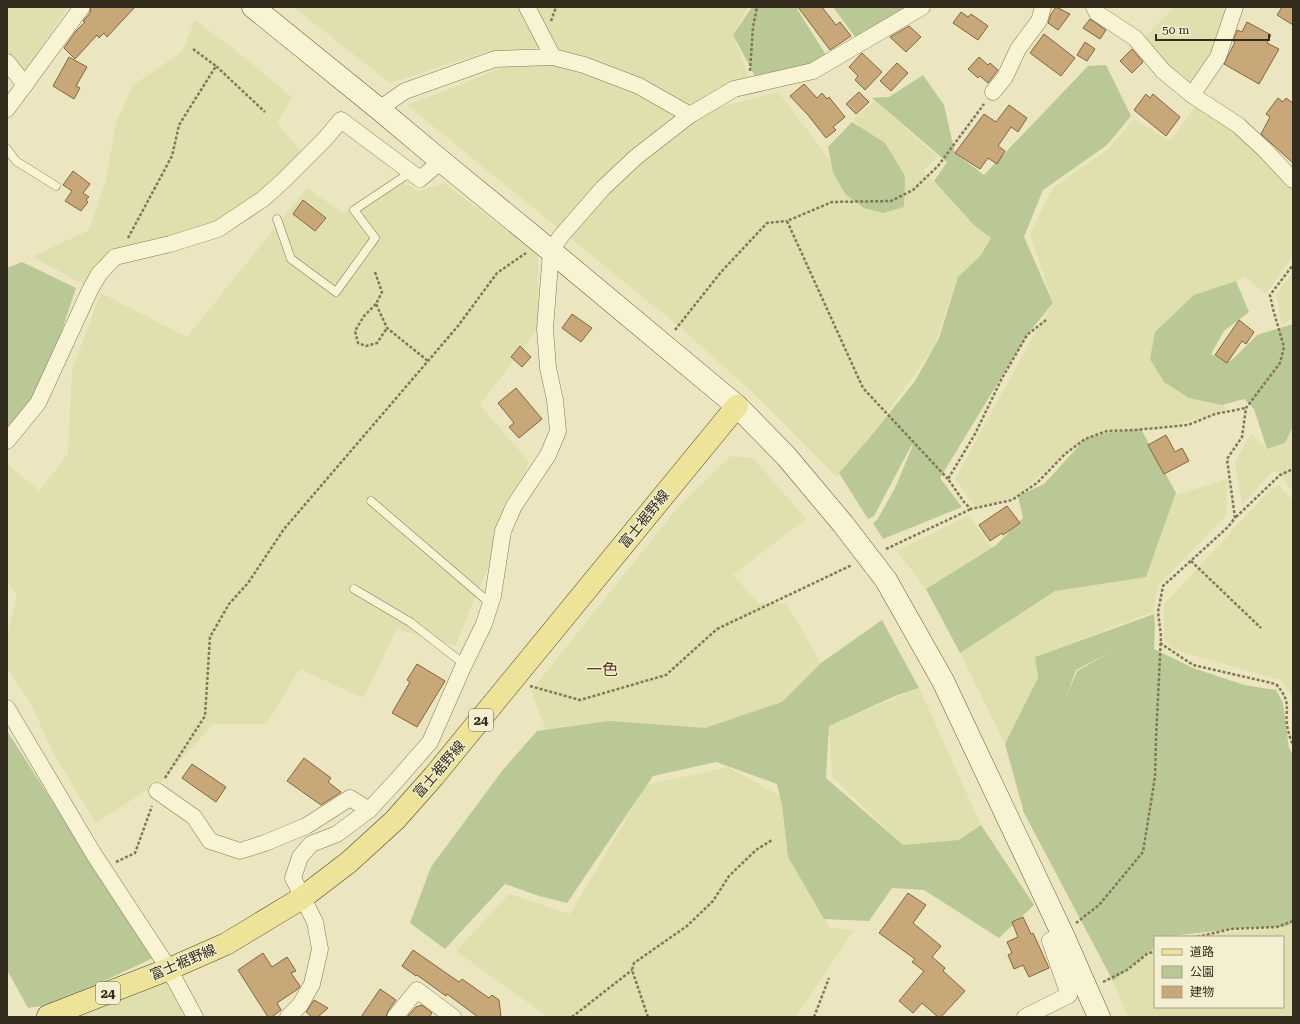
<svg xmlns="http://www.w3.org/2000/svg" width="1300" height="1024" font-family="'Roboto Serif','Noto Sans JP',serif">
<rect width="100%" height="100%" fill="#ebe6c0"/>
<g fill="#dfe0ae">
<polygon points="7,7 68,7 24,73 7,51"/>
<polygon points="293,7 748,7 733,35 750,81 691,107 548,47 486,52 390,83"/>
<polygon points="1174,7 1229,7 1213,53 1190,83 1166,68 1144,38"/>
<polygon points="195,20 234,49 292,97 277,123 302,152 263,194 227,223 119,256 87,286 32,257 89,230 106,180 116,123 133,85 182,52"/>
<polygon points="527,57 627,81 690,115 778,92 831,161 845,194 905,176 853,119 875,101 938,157 923,171 992,238 981,255 958,277 934,346 875,431 836,477 770,409 688,334 407,105 457,86"/>
<polygon points="1197,105 1244,137 1293,190 1293,256 1266,294 1244,276 1236,281 1194,295 1189,398 1222,405 1228,409 1210,416 1165,427 1095,435 1070,449 1035,480 1018,496 976,508 955,479 1031,340 1053,303 1030,234 1052,189 1108,149 1134,119 1170,141"/>
<polygon points="395,178 419,191 444,183 538,254 539,327 480,405 529,462 508,520 455,646 397,629 363,698 300,669 266,724 213,724 163,780 96,823 53,753 31,704 7,668 7,635 17,594 7,582 7,463 39,491 68,454 72,370 101,293 187,337 307,188 343,213"/>
<polygon points="1293,272 1293,318 1282,324 1276,295"/>
<polygon points="1293,427 1293,491 1283,479 1282,473 1273,471 1242,505 1235,462 1251,434 1267,449 1285,443"/>
<polygon points="731,456 753,458 806,519 733,575 758,603 786,603 821,663 782,702 705,728 546,730 531,691 678,507"/>
<polygon points="1228,479 1226,515 1158,586 1153,612 1035,657 1038,680 1005,744 960,653 1004,623 1067,577 1146,577 1176,495"/>
<polygon points="1279,485 1293,501 1293,708 1291,695 1281,680 1175,650 1164,640 1164,604 1272,488"/>
<polygon points="969,515 992,548 926,589 897,551"/>
<polygon points="919,688 981,825 964,845 903,845 832,777 829,726"/>
<polygon points="728,767 780,796 788,857 830,928 854,930 796,1017 548,1017 456,951 509,894 570,914 646,785"/>
<polygon points="1293,923 1293,1017 1128,1017 1113,981 1155,947 1155,1007 1283,1007 1283,937 1168,937 1170,936 1281,928"/>
<polygon points="167,978 188,1017 68,1017"/>
</g>
<g fill="#b9c895" fill-rule="evenodd">
<polygon points="752,7 799,7 797,9 830,61 757,80 733,35"/>
<polygon points="833,7 912,7 856,38"/>
<polygon points="1106,65 1131,116 1107,145 1043,190 1024,237 1053,303 1027,335 940,478 962,507 883,539 873,523 877,520 895,488 913,445 911,446 874,516 868,519 839,473 871,436 915,381 939,338 958,277 981,255 991,238 974,225 934,181 947,162 872,98 889,97 923,75 944,105 955,153 984,175 1088,66"/>
<polygon points="852,122 885,143 905,176 904,207 883,213 864,208 845,194 833,172 828,147"/>
<polygon points="22,262 76,288 38,403 7,441 7,268"/>
<polygon points="1236,281 1249,312 1224,331 1211,354 1227,363 1234,358 1257,335 1293,324 1293,426 1285,443 1267,449 1254,409 1244,399 1222,405 1189,398 1164,382 1150,359 1155,332 1194,295"/>
<polygon points="1141,429 1176,493 1146,577 1055,591 960,653 926,589 995,546 1023,518 1018,496 1044,484 1085,439 1107,433"/>
<path d="M1154 614 1155 624 1154 649 1193 668 1244 685 1276 690 1283 703 1289 748 1293 755V923L1284 927 1244 928 1170 936 1168 937H1155V947L1113 981 1023 811V809L1005 744 1038 678 1035 657ZM1113 651 1077 671 1065 700 1076 670Z"/>
<polygon points="882,620 919,688 895,696 829,726 826,778 903,845 959,840 981,825 1034,905 999,938 924,890 892,888 869,921 824,919 788,857 782,806 777,784 716,762 653,776 567,903 539,896 505,884 445,949 410,923 431,867 502,771 537,731 609,721 705,728 782,702 821,663"/>
<polygon points="7,731 153,958 55,1004 28,1008 7,970"/>
</g>
<g fill="#c8a878" stroke="#816640">
<polygon points="91,7 135,7 107,37 104,33 99,38 97,35 75,59 64,48 76,31 85,22 83,21 90,13"/>
<polygon points="798,7 822,7 836,25 840,22 851,36 830,50"/>
<polygon points="1056,7 1070,14 1058,30 1048,23 1051,14"/>
<polygon points="1282,7 1293,7 1293,25 1277,15"/>
<polygon points="961,12 968,17 971,14 988,26 978,40 953,23"/>
<polygon points="1090,19 1106,30 1100,39 1083,28"/>
<polygon points="1247,22 1271,35 1267,43 1279,49 1259,84 1224,64 1235,42 1233,41 1237,31 1237,30 1242,32"/>
<polygon points="909,26 921,37 906,52 890,37"/>
<polygon points="1044,34 1075,58 1061,76 1030,53"/>
<polygon points="1085,42 1095,49 1087,61 1077,55"/>
<polygon points="1132,49 1143,62 1132,73 1120,61"/>
<polygon points="862,53 882,72 865,90 855,80 858,76 849,67"/>
<polygon points="69,57 87,67 76,86 80,88 74,99 53,86"/>
<polygon points="979,57 988,65 990,63 998,70 988,83 980,76 978,78 968,69"/>
<polygon points="897,63 908,73 891,91 880,81"/>
<polygon points="804,84 817,98 822,93 827,99 829,97 845,117 833,127 836,130 826,138 808,115 790,96"/>
<polygon points="859,92 869,102 856,114 846,104"/>
<polygon points="1146,94 1150,98 1153,94 1180,117 1166,136 1134,110"/>
<polygon points="1278,98 1283,102 1286,98 1293,103 1293,163 1261,134 1270,117 1266,114"/>
<polygon points="1009,105 1027,118 1018,132 1011,127 998,146 1005,151 997,164 988,158 980,169 955,153 984,114 996,122"/>
<polygon points="73,171 90,184 83,193 89,197 86,200 88,202 81,211 65,201 72,191 63,185"/>
<polygon points="303,200 326,218 315,231 293,214"/>
<polygon points="572,314 592,328 581,342 562,328"/>
<polygon points="1239,320 1254,332 1246,344 1242,341 1227,363 1215,355"/>
<polygon points="520,346 531,357 522,367 511,357"/>
<polygon points="516,388 542,419 519,438 509,427 514,423 498,403"/>
<polygon points="1166,435 1175,452 1182,448 1189,461 1164,474 1148,445"/>
<polygon points="1007,506 1020,523 1003,535 1002,533 990,541 979,525"/>
<polygon points="417,664 445,681 417,727 392,713 410,682 407,680"/>
<polygon points="304,758 331,778 328,782 341,792 340,793 321,805 287,781"/>
<polygon points="192,764 226,787 216,802 182,778"/>
<polygon points="908,893 926,905 913,923 941,946 932,957 945,968 943,971 965,991 941,1017 938,1017 922,1003 913,1013 899,1001 924,971 912,962 915,959 879,933"/>
<polygon points="1023,917 1031,934 1033,933 1049,968 1029,977 1023,965 1014,969 1008,955 1012,953 1007,942 1018,937 1012,922"/>
<polygon points="413,950 459,982 462,979 489,998 492,995 499,1000 501,1017 478,1017 447,994 446,996 417,975 416,976 402,966"/>
<polygon points="263,953 272,967 287,957 296,971 291,973 300,986 298,989 277,1003 281,1010 272,1017 268,1017 238,970"/>
<polygon points="380,989 396,1000 388,1011 386,1017 361,1017"/>
<polygon points="314,1000 328,1008 318,1017 312,1017 306,1012"/>
<polygon points="422,1005 432,1013 429,1017 407,1017 416,1007"/>
</g>
<g fill="none" stroke-linecap="round" stroke-linejoin="round">
<g stroke="#837759" stroke-width="9">
<g id="lane">
<polyline points="7,149 16,161 56,186"/>
<polyline points="277,219 291,259 336,292 375,238 354,210 411,172"/>
<polyline points="371,501 491,604"/>
<polyline points="354,589 410,622 464,664"/>
</g>
</g>
<g stroke="#837759" stroke-width="17">
<g id="street">
<polyline points="527,7 553,57 584,65 639,86 690,115"/>
<polyline points="1094,7 1097,13 1135,38 1163,71 1192,95 1238,125 1265,150 1293,180"/>
<polyline points="7,62 25,85"/>
<polyline points="993,92 1005,77 1018,49 1039,21 1043,7"/>
<polyline points="1192,95 1218,57 1235,7"/>
<polyline points="7,109 82,7"/>
<polyline points="379,109 405,91 495,59 553,57"/>
<polyline points="7,441 38,403 90,290 99,274 115,257 170,244 218,229 263,199 283,181 325,139 341,120 420,179 441,161"/>
<polyline points="7,708 93,853 169,969 195,1017"/>
<polyline points="157,791 194,817 210,841 240,851 265,843 306,826 350,798 369,810"/>
<polyline points="288,1017 300,1005 312,984 320,949 315,922 293,878 300,857 311,844 337,834 369,810 396,781 430,742 463,667 484,624 493,596 503,531 514,506 548,455 558,431 555,400 548,368 545,329 551,251 561,236 603,188 636,157 690,115 734,89 813,71 922,7"/>
<polyline points="395,1017 417,990 453,1017"/>
<polyline points="1025,1017 1069,995 1050,941 1062,933"/>
</g>
</g>
<g stroke="#65583d" stroke-width="23">
<polyline id="secondary" points="253,7 379,109 441,161 551,251 737,406 786,456 843,524 886,580 943,681 1062,933 1099,1017"/>
</g>
<g stroke="#51452e" stroke-width="23">
<polyline id="primary" points="48,1016 169,969 226,944 302,898 349,862 395,820 434,776 737,406"/>
</g>
<g stroke="#837759" stroke-width="2.5" stroke-dasharray="3 2" stroke-linecap="butt">
<polyline points="551,21 556,7"/>
<polyline points="193,49 216,66"/>
<polyline points="750,71 753,27 757,7"/>
<polyline points="128,238 172,156 179,125 216,66 265,112"/>
<polyline points="375,272 382,292 376,304 387,328 428,361"/>
<polyline points="376,304 364,316 355,331 358,343 366,346 377,343 387,328"/>
<polyline points="1046,320 1027,335 1001,380 975,434 948,479 964,502 971,509 1012,500 1037,483 1065,454 1085,439 1107,431 1135,430 1188,425 1215,414 1246,408"/>
<polyline points="675,330 721,272 767,223 787,221"/>
<polyline points="948,479 863,388 787,221 832,202 891,201 913,190 938,166 984,104"/>
<polyline points="1236,517 1280,475 1293,469"/>
<polyline points="886,549 971,509"/>
<polyline points="1191,561 1261,628"/>
<path d="M1160 643 1193 665 1276 684C1294 705 1283 709 1288 730 1289 735 1291 740 1293 745"/>
<polyline points="530,686 580,700 666,675 717,629 852,565"/>
<polyline points="165,778 205,716 210,637 229,604 248,583 284,529 458,326 497,273 526,253"/>
<polyline points="116,862 135,853 152,806"/>
<polyline points="1076,923 1099,905 1143,852 1155,777 1156,739 1161,636 1158,612 1163,586 1228,527 1235,518 1227,459 1242,437 1246,408 1280,363 1284,347 1273,309 1270,295 1293,265"/>
<polyline points="1197,937 1231,929 1277,927 1293,921"/>
<polyline points="1103,982 1127,970 1147,954 1155,951"/>
<polyline points="572,1017 632,970"/>
<polyline points="648,1017 632,970 634,963 687,926 713,901 729,876 756,850 772,840"/>
<polyline points="814,1017 829,978"/>
</g>
<use href="#lane" stroke="#f7f3d3" stroke-width="8"/>
<use href="#street" stroke="#f7f3d3" stroke-width="16"/>
<use href="#secondary" stroke="#f7f3d3" stroke-width="22"/>
<use href="#primary" stroke="#ede399" stroke-width="22"/>
</g>
<g text-anchor="middle" stroke-width="3" stroke-linejoin="round" paint-order="stroke">
<g fill="#f3efd0" stroke="#6d6653" stroke-width="1">
<rect x="469" y="709" width="24" height="22" rx="3"/>
<rect x="96" y="982" width="24" height="22" rx="3"/>
</g>
<g font-size="13" font-weight="bold" fill="#342c1d">
<text x="481" y="725">24</text>
<text x="108" y="998">24</text>
</g>
<g font-size="14" fill="#342c1d" stroke="#f3efd0">
<text transform="translate(644 519) rotate(-51)" y="5">富士裾野線</text>
<text transform="translate(439 769) rotate(-49)" y="5">富士裾野線</text>
<text transform="translate(183 962) rotate(-23)" y="5">富士裾野線</text>
</g>
<g font-size="16" fill="#5e371e" stroke="#f3efd0">
<text x="602" y="675">一色</text>
</g>
</g>
<rect width="1300" height="1024" fill="none" stroke="#342c1d" stroke-width="16"/>
<rect x="1154" y="936" width="130" height="72" fill="#f3efd0" stroke="#a7a188"/>
<rect x="1162" y="949" width="20" height="6" fill="#ede399" stroke="#a7a188"/>
<text x="1190" y="956" font-size="12" fill="#342c1d">道路</text>
<rect x="1162" y="966" width="20" height="12" fill="#b9c895" stroke="#a7a188"/>
<text x="1190" y="976" font-size="12" fill="#342c1d">公園</text>
<rect x="1162" y="986" width="20" height="12" fill="#c8a878" stroke="#a7a188"/>
<text x="1190" y="996" font-size="12" fill="#342c1d">建物</text>
<path d="M1156 34v6h113v-6" fill="none" stroke="#342c1d" stroke-width="2"/>
<text x="1162" y="34" font-size="12" fill="#342c1d" stroke="#f3efd0" stroke-width="3" paint-order="stroke">50 m</text>
</svg>
